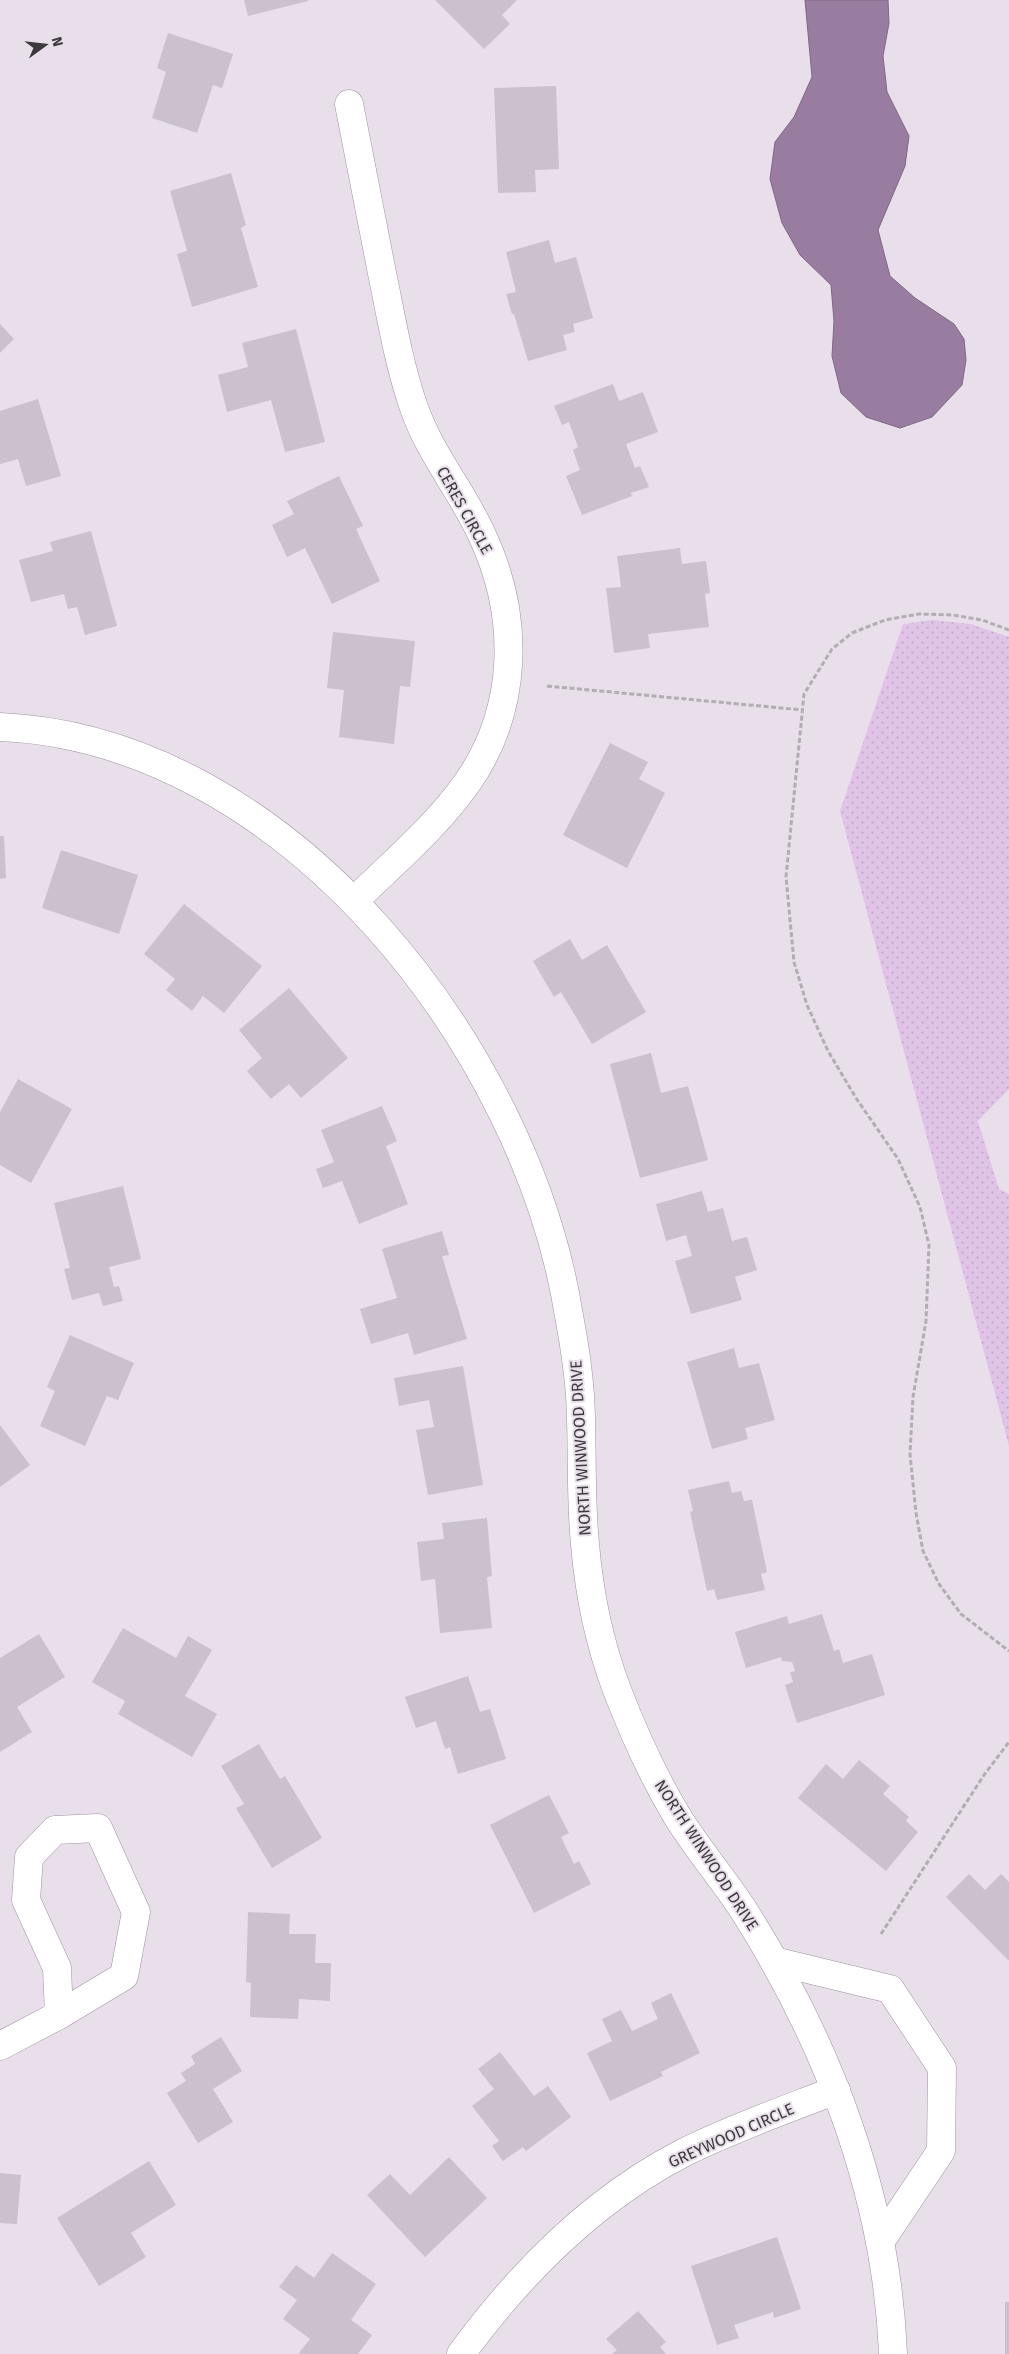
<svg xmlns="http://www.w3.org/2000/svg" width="1009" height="2354" font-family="'Fira Sans',sans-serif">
<defs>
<pattern id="green-dots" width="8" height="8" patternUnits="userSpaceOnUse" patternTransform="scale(1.25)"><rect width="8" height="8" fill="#e0c4e7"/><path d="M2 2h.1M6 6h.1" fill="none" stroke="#c1a9c7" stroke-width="1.8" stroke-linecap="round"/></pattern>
</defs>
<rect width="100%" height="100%" fill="#e8dfea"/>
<polygon fill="url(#green-dots)" points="932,620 971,624 1009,637 1009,1089 978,1121 999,1189 1009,1194 1009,1446 840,811 903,624"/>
<polygon fill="#997da0" stroke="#7d6983" points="805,0 888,0 889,23 883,56 887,92 909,136 905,166 878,230 890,276 915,298 954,324 964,339 966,360 962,385 932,417 900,428 866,417 841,393 832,356 834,321 831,285 800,255 782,223 770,179 775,142 794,117 812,77"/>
<g fill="#cac1cc">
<polygon points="244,0 308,0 308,1 248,16"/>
<polygon points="435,0 517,0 502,15 510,24 484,49"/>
<polygon points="168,33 233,54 222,88 213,85 197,133 152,118 166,72 157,68"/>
<polygon points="556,86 559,169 535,170 536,192 498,193 494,88"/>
<polygon points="231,173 246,225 241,228 258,287 192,307 177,254 187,251 170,191"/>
<polygon points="549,240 555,263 576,257 593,318 573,324 575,332 563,335 567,350 528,361 514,314 512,314 506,294 516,292 506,252"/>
<polygon points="0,324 14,339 0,353"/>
<polygon points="296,329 325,442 285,452 271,400 227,412 218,375 248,367 242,343"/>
<polygon points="613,384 619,401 643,392 658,432 626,444 635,468 640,466 649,487 631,493 632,496 582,515 566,476 580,470 573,450 578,447 569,422 562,425 554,406"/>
<polygon points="38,399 61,476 26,486 18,459 0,464 0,411"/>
<polygon points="339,476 363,526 356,529 380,581 332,604 305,548 287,557 272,525 294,514 287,501"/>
<polygon points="91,531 117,626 85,635 77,607 68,609 64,594 31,602 19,560 53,551 50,542"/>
<polygon points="680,548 682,564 706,561 710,593 705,594 709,627 648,634 650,648 614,653 606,588 621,587 617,556"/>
<polygon points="333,632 415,641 410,687 400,686 394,744 339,737 344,690 327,688"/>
<polygon points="610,743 648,762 639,779 665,793 627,868 563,835"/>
<polygon points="0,836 4,836 6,878 0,879"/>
<polygon points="61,850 138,875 119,934 42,908"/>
<polygon points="184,904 262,966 224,1013 203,996 192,1011 166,990 175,979 144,954"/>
<polygon points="570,939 582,960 607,945 646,1012 592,1044 561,992 554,997 533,961"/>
<polygon points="289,988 348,1058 301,1098 289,1084 271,1099 247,1071 262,1058 239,1030"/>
<polygon points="651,1053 661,1093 688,1086 708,1160 640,1178 610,1064"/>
<polygon points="18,1079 72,1109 31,1183 0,1165 0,1112"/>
<polygon points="382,1106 397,1141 386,1146 408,1204 359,1224 342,1181 323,1188 316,1169 334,1162 321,1130"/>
<polygon points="123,1186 141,1259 109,1267 114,1287 119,1286 123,1301 103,1306 99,1293 72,1300 64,1269 70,1268 54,1203"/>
<polygon points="702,1191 708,1212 723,1208 732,1241 747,1237 757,1270 735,1277 742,1300 691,1314 675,1261 692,1256 686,1235 666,1241 656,1204"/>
<polygon points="442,1231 449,1255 442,1256 467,1339 414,1355 408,1333 371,1344 360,1309 397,1298 382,1249"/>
<polygon points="70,1335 134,1363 118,1400 107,1396 85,1446 40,1426 55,1391 47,1387"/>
<polygon points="734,1348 739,1368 759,1363 775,1420 745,1428 748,1439 712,1449 687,1362"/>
<polygon points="463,1366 483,1485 428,1495 416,1430 434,1427 429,1400 399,1406 394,1378"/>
<polygon points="0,1425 30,1465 0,1487"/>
<polygon points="729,1481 732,1493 741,1491 744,1501 752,1500 767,1572 761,1574 765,1590 717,1600 714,1589 707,1591 690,1512 693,1511 688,1490"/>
<polygon points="487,1518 492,1576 487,1577 492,1628 440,1633 435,1579 421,1581 417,1542 444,1539 442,1523"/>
<polygon points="822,1614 834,1651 839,1649 843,1663 872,1654 885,1695 797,1723 785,1685 793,1682 790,1672 795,1671 792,1662 782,1661 781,1657 746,1668 735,1632 787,1616 789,1624"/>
<polygon points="123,1628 176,1658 188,1636 212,1650 185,1696 217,1714 192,1757 118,1714 125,1701 92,1682"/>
<polygon points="39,1634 65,1677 17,1707 32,1732 0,1752 0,1658"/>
<polygon points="468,1676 480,1712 490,1709 506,1759 458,1774 450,1747 445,1749 436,1721 416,1728 405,1697"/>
<polygon points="259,1744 280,1779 285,1776 322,1838 272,1868 236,1808 244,1804 221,1766"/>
<polygon points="859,1760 890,1786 883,1794 909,1817 906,1821 918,1832 886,1871 798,1798 826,1764 843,1779"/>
<polygon points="549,1795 569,1833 561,1837 574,1864 579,1861 591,1884 534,1913 490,1825"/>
<polygon points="969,1874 985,1890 1001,1874 1009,1882 1009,1961 946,1897"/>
<polygon points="248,1912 290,1914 289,1934 316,1934 315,1963 331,1963 330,2001 299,1999 298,2019 250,2017 251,1983 246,1982"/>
<polygon points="671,1993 700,2053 661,2072 663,2076 610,2101 587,2053 612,2041 602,2019 621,2010 632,2031 658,2019 651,2003"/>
<polygon points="221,2037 242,2071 213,2089 233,2122 198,2143 167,2093 186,2081 181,2073 195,2064 191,2056"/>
<polygon points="500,2052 534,2096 548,2086 571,2117 526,2151 523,2147 503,2161 492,2146 499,2141 472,2106 494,2089 478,2069"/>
<polygon points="449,2157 487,2198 425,2257 367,2195 390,2174 410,2195"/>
<polygon points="149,2161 176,2205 131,2233 146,2257 99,2286 57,2218"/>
<polygon points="0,2173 21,2175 17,2224 0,2223"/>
<polygon points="777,2237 801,2309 774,2318 773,2312 734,2325 739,2338 717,2345 691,2266"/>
<polygon points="332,2253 376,2284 351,2320 372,2335 358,2354 301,2354 299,2353 310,2339 283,2319 297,2300 279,2287 296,2265 314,2278"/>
<rect x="1005" y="2302" width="4" height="52"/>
<polygon points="638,2311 666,2342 660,2347 666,2354 612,2354 617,2350 606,2339"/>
</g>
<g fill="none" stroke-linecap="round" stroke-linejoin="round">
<g stroke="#9c939e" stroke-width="29">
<g id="minor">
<path d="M349 104C360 160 371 217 382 273 391 316 398 360 412 402 428 452 461 489 482 535 520 616 519 709 467 783 436 827 392 864 354 901"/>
<path d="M0 727C287 739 527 1049 569 1316 574 1342 578 1368 580 1395 583 1444 580 1495 585 1544 589 1592 600 1645 617 1690 634 1734 653 1776 677 1816 698 1850 725 1881 746 1914 829 2046 887 2198 893 2354"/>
<polygon points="98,1828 136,1912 124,1976 59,2015 57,1968 26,1900 29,1857 55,1830"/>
<polyline points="774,1961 890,1989 942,2068 941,2151 880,2242"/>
<polyline points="0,2046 59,2015"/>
<path d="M461 2354C521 2272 593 2199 685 2152 733 2128 785 2110 836 2090"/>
</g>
</g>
<g stroke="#b3acb4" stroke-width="3" stroke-dasharray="5 2.5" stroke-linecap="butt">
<polyline points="1009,630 982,620 953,615 919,614 885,620 852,633 832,649 804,694 786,877 794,962 807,1005 828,1051 856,1098 898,1159 920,1207 929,1245 926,1321 913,1397 910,1454 916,1513 923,1551 939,1584 961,1614 1009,1651"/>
<polyline points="547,686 803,710"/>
<polyline points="881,1934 984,1775 1009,1742"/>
</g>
<use href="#minor" stroke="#fff" stroke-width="28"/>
</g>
<g text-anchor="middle" stroke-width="4" stroke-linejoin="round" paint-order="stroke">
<g font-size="16" fill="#3d3a3e" stroke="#e8dfea">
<text transform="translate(465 510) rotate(61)" y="6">CERES CIRCLE</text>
<text transform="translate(580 1448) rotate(-93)" y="6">NORTH WINWOOD DRIVE</text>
<text transform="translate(707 1855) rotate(57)" y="6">NORTH WINWOOD DRIVE</text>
<text transform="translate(731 2135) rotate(-24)" y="6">GREYWOOD CIRCLE</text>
</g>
</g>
<g transform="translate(45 45) rotate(75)" stroke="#e8dfea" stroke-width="4" paint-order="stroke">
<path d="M0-4L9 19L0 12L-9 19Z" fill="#3d3a3e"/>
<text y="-8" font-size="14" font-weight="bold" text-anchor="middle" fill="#3d3a3e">N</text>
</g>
</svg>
